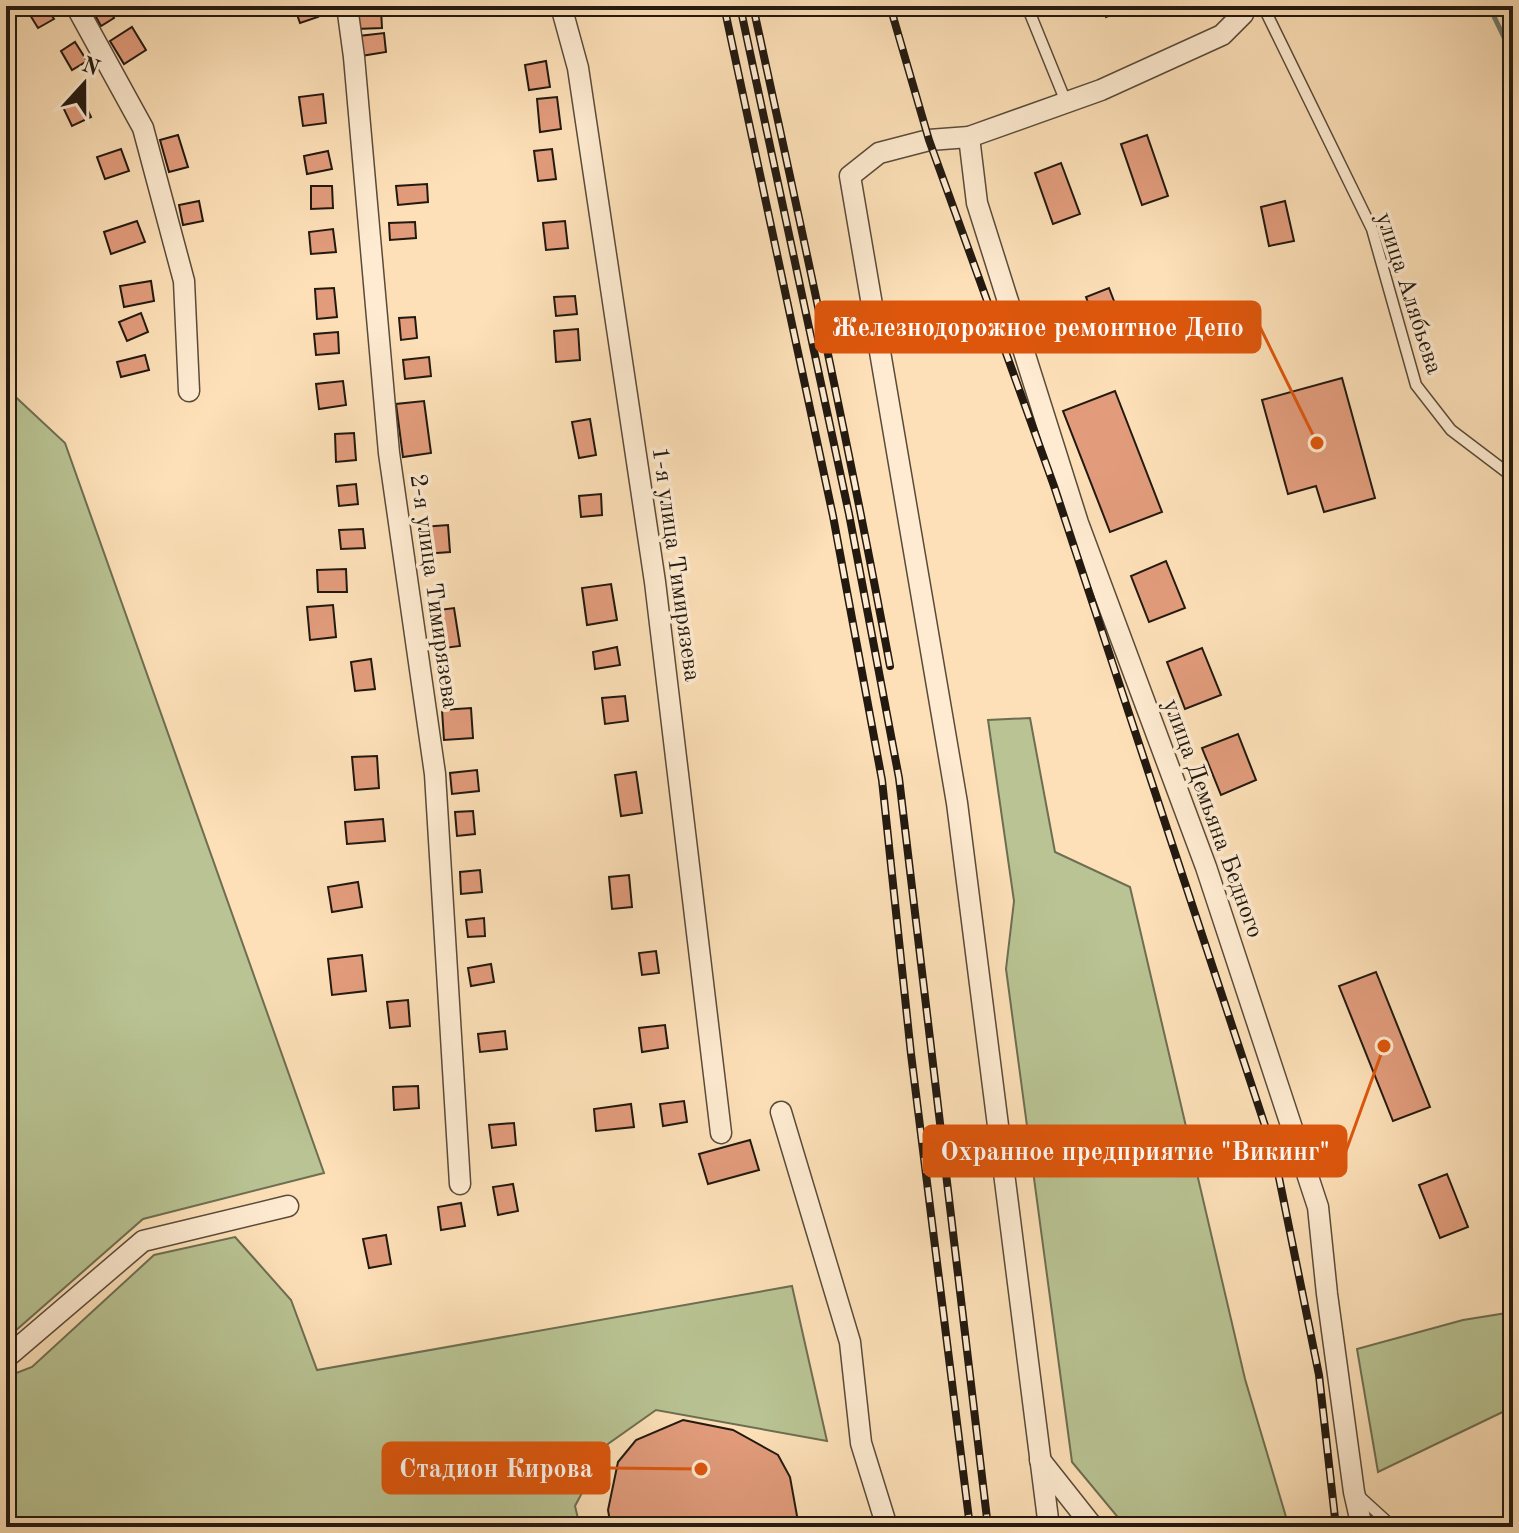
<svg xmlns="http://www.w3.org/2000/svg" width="1519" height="1533" font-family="'Old Standard TT',serif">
<rect width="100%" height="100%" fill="#fde0b8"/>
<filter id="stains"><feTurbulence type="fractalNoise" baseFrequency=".0025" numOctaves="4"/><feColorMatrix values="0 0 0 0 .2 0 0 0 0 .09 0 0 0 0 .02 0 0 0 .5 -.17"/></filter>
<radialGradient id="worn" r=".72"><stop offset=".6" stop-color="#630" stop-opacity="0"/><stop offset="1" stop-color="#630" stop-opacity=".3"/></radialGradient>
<g fill="#b9c393" stroke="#6e6e52" stroke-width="2">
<polygon points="6,388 65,443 324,1173 143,1219 6,1339"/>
<polygon points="1030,718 1055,852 1130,887 1245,1379 1289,1527 1126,1527 1072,1462 1006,969 1014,901 988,720"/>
<polygon points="235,1237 291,1300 317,1370 792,1286 827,1441 656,1410 608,1444 575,1506 580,1527 6,1527 6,1377 32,1367 154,1255"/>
<polygon points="1513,1312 1513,1407 1378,1472 1357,1349 1463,1320"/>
</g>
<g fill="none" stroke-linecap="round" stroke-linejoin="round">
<polyline stroke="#6e7b72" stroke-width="5" points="1489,6 1513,56"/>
</g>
<g fill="#e29c7c" stroke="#221910" stroke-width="2">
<polygon points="33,6 46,6 54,19 38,28 27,10"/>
<polygon points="90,6 107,6 114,18 101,26"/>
<polygon points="294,6 314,6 318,17 300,23"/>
<polygon points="1102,6 1131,6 1132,7 1106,17"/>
<polygon points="381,9 382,28 356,29 355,10"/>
<polygon points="132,27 146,50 124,64 110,41"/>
<polygon points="384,33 386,52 361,56 359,36"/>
<polygon points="75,42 87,61 72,70 61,51"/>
<polygon points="546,61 550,87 529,90 525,65"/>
<polygon points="323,94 326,123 303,126 299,97"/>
<polygon points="81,96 91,117 72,126 62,105"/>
<polygon points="557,97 561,129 540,132 537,99"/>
<polygon points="178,135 188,167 169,172 160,140"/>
<polygon points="1147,135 1168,196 1142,205 1121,144"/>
<polygon points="121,149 129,171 105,179 97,157"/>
<polygon points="552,149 556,179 538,181 534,151"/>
<polygon points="328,151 332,169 307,174 304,156"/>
<polygon points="1061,163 1080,214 1053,224 1035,173"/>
<polygon points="427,184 428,202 398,205 396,186"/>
<polygon points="311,186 332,186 333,208 311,209"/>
<polygon points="199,201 203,221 183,225 179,205"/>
<polygon points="1285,201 1294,241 1269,246 1261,207"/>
<polygon points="137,221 145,242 111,254 104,232"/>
<polygon points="565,221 568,248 546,250 543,223"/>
<polygon points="415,222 416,238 390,240 389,223"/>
<polygon points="333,229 336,252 311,254 309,232"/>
<polygon points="151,281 154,301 124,307 120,286"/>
<polygon points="334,288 337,317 317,319 315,289"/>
<polygon points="1109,288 1127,335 1104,344 1086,297"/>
<polygon points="575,296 577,314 556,316 554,297"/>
<polygon points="141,313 148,332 127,341 119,322"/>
<polygon points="415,317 417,338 401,340 399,318"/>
<polygon points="578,329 580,360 556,362 554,331"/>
<polygon points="338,332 339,353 316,355 314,334"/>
<polygon points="145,355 149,370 121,377 117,362"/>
<polygon points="429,357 431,376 405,379 403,360"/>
<polygon points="1342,378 1375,498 1324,512 1316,486 1288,494 1262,400"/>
<polygon points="343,381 346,405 319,409 316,384"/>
<polygon points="1115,391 1162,512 1110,532 1063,411"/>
<polygon points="424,401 431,453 403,457 396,404"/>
<polygon points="590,419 596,455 579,458 572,422"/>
<polygon points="354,433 356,460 336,462 335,434"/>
<polygon points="356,484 358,504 339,506 337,486"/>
<polygon points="601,494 602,515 581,517 579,496"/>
<polygon points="448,525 450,552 424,554 422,527"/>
<polygon points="363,529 365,548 341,549 339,530"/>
<polygon points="1166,561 1185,608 1149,622 1131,576"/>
<polygon points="346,569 347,592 318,592 317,570"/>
<polygon points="611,584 617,620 587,625 582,588"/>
<polygon points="333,605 336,637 310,640 307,607"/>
<polygon points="454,608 460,646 436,649 431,611"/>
<polygon points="617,647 620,665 595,669 593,652"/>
<polygon points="1202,648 1221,695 1185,709 1167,662"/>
<polygon points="371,659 375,689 355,691 351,662"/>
<polygon points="625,696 628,721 605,724 602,698"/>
<polygon points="471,708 473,738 444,740 442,710"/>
<polygon points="1238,734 1256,780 1221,795 1202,748"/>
<polygon points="377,756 379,788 355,790 352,757"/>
<polygon points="477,770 479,791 452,794 450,773"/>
<polygon points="636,772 642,813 621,816 615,775"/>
<polygon points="473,811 475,834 457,836 455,812"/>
<polygon points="383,819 385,841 347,844 345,822"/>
<polygon points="480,870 482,892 461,894 460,872"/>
<polygon points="629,875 632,907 612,909 609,877"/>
<polygon points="358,882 362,907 332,912 328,887"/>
<polygon points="484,918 485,936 468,937 466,920"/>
<polygon points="656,951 659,973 642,975 639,953"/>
<polygon points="362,955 366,991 332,995 328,959"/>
<polygon points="491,964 494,982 471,986 468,968"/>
<polygon points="1376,972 1430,1107 1393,1121 1339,986"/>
<polygon points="408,1000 410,1026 390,1028 387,1002"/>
<polygon points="665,1025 668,1048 642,1052 639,1028"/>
<polygon points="505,1031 507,1049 480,1052 478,1034"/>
<polygon points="418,1086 419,1108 394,1110 393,1087"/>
<polygon points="684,1101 687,1122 663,1126 660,1104"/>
<polygon points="631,1104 634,1127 596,1131 594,1109"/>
<polygon points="514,1123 516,1145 492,1148 489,1125"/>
<polygon points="750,1140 759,1170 708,1184 699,1154"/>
<polygon points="1447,1174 1468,1227 1440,1238 1419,1185"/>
<polygon points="513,1184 518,1211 498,1215 493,1187"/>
<polygon points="461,1203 465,1226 441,1230 438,1207"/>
<polygon points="386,1235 391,1264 369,1268 363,1239"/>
<polygon points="683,1420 733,1430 778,1455 790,1477 799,1527 611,1527 608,1510 618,1462 636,1440"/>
</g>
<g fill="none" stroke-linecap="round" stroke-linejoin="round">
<g stroke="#594b3a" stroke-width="13">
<g id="service">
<polyline points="1027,6 1066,102"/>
<polyline points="1263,6 1372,229 1416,385 1451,430 1513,477"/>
<polyline points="1359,1496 1393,1527"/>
</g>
</g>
<g stroke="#594b3a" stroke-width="23">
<g id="minor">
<polyline points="76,6 143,128 184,281 189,391"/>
<polyline points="347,6 354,57 389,453 435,774 460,1184"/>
<polyline points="561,6 578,68 655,582 721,1133"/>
<polyline points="969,137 977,203 1078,523 1206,867 1318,1207 1327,1294 1354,1492 1362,1527"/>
<polyline points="781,1112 850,1342 861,1443 887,1527"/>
<polyline points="6,1358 143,1241 288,1206"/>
<polyline points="1040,1460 1093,1527"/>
<polyline points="1049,1527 957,803 850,176 879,153 929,140 969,137 1101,90 1222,35 1243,14 1246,6"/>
</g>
</g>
<use href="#service" stroke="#feebd1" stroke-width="10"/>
<use href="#minor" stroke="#feebd1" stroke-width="20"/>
<g stroke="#221910" stroke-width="8">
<g id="rail">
<polyline points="724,6 833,516 882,780 911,1054 970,1527"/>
<polyline points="740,6 849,514 899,778 988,1527"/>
<path d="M753 6C801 226 849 445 890 666"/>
<polyline points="890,6 929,140 1054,486 1274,1153 1319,1375 1336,1527"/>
</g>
</g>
<use href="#rail" stroke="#feebd1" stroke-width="5" stroke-dasharray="15" stroke-linecap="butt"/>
</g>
<g text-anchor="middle" stroke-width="7" stroke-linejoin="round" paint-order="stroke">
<g font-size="24" fill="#221910" stroke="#feebd1">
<text transform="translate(1410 293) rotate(72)" y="8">улица Алябьева</text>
<text transform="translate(677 564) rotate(82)" y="8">1-я улица Тимирязева</text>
<text transform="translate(435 591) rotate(82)" y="8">2-я улица Тимирязева</text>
<text transform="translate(1214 818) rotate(70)" y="8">улица Демьяна Бедного</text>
</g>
</g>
<path fill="none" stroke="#de560c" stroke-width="3" d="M1317 443L1260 327M1384 1046L1346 1151M701 1469L609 1468"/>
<g fill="#de560c" stroke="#feebd1" stroke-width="3">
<circle cx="1317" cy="443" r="8"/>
<circle cx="1384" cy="1046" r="8"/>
<circle cx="701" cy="1469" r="8"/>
</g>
<g fill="#de560c" stroke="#de560c" stroke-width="3">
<rect x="816" y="302" width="444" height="50" rx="8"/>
<rect x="924" y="1126" width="422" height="50" rx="8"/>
<rect x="383" y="1443" width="226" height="50" rx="8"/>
</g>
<g font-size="26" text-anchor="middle" font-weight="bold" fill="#fff">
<text x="1038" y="336">Железнодорожное ремонтное Депо</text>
<text x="1135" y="1160">Охранное предприятие "Викинг"</text>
<text x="496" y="1477">Стадион Кирова</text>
</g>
<rect width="1519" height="1533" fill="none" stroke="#fde0b8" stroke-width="32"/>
<rect x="8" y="8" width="1503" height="1517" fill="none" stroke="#221910" stroke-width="4"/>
<rect x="16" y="16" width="1487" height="1501" fill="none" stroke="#221910" stroke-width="2"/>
<g transform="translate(84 84) rotate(21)" stroke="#feebd1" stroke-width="6" paint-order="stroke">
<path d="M0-6L14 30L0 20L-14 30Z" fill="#221910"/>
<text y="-12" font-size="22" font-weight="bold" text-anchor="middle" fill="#221910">N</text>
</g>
<rect width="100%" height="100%" filter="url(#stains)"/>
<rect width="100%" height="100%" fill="url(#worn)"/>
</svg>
